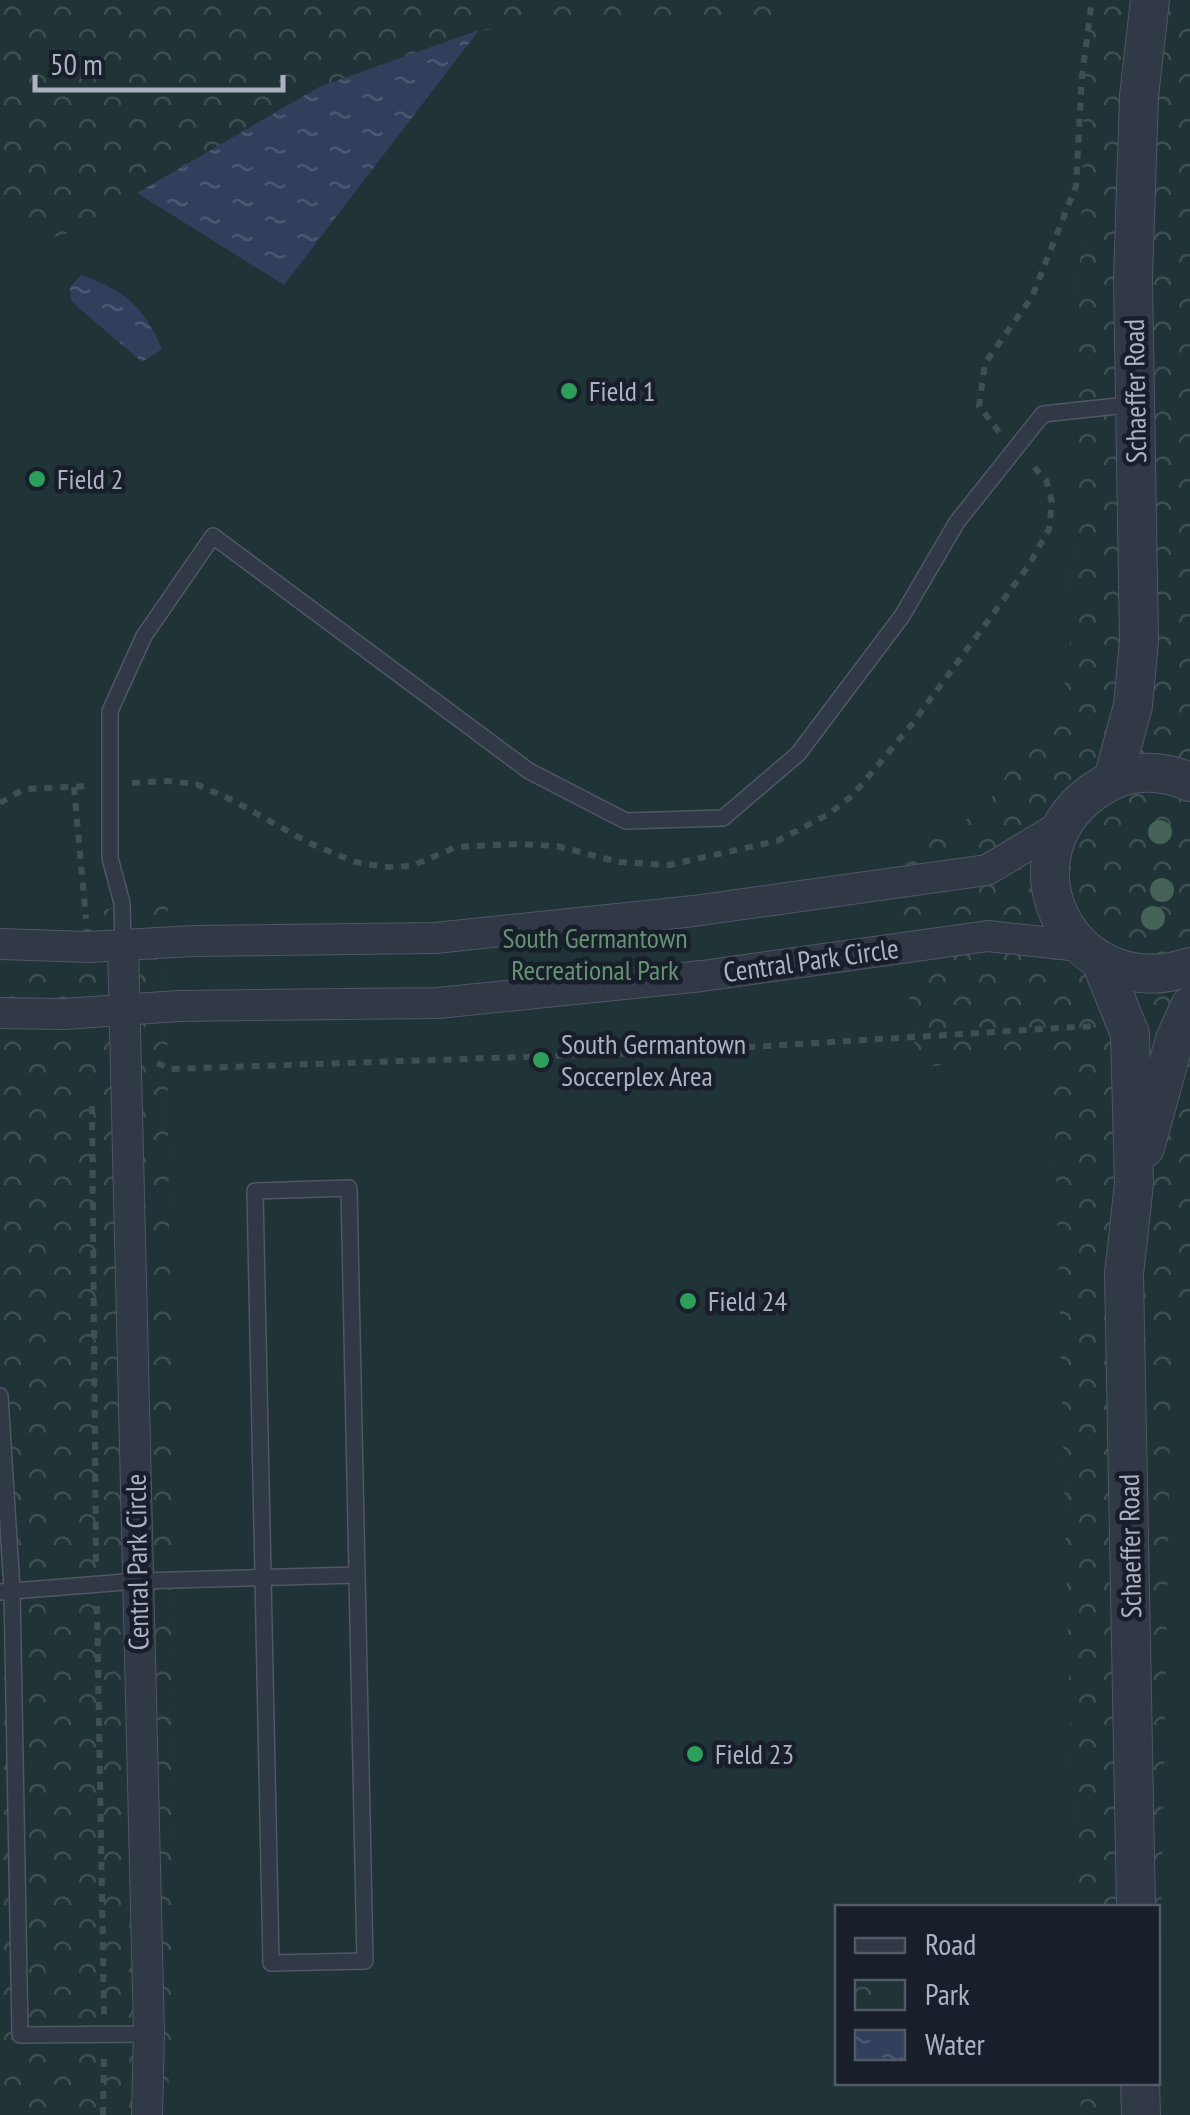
<svg xmlns="http://www.w3.org/2000/svg" width="1190" height="2115" font-family="'PT Sans Narrow',sans-serif">
<defs>
<pattern id="park-crowns" width="20" height="18" patternUnits="userSpaceOnUse" patternTransform="scale(2.5)"><rect width="20" height="18" fill="#203336"/><path d="M2 6a3 3 0 1 1 6 0M12 15a3 3 0 1 1 6 0" fill="none" stroke="#3e4e51"/></pattern>
<pattern id="water-ripples" width="26" height="14" patternUnits="userSpaceOnUse" patternTransform="scale(2.5)"><rect width="26" height="14" fill="#303f5b"/><path d="M2 4q2-2 4 0t4 0M15 11q2-2 4 0t4 0" fill="none" stroke="#4b5871"/></pattern>
</defs>
<rect width="100%" height="100%" fill="#1e2735"/>
<path fill="url(#park-crowns)" fill-rule="evenodd" d="M0 0H1190V2115H0ZM838 1908H1158V2082H838Z"/>
<g fill="#203336">
<path d="M822 0H1087L1069 677 984 810 894 857 917 1068 1053 1052 1075 1907 838 1908V2082L1080 2083 1081 2115H167C189 1710 163 1304 168 898L0 929V214L37 240 63 235 137 193 284 284 479 30 690 23 775 25Z"/>
<polygon points="1190,1315 1190,2115 1186,2115 1158,2102 1172,1327"/>
</g>
<g fill="url(#water-ripples)">
<polygon points="479,30 284,285 137,193 319,87"/>
<path d="M81 275C126 291 142 305 162 349L142 362 71 301 70 287Z"/>
</g>
<g fill="none" stroke-linecap="round" stroke-linejoin="round">
<g stroke="#4f5664" stroke-width="18">
<g id="service">
<polyline points="123,945 122,903 110,858 110,711 144,636 213,536 529,771 626,821 723,818 798,754 902,616 957,522 1043,414 1136,404"/>
<polygon points="349,1188 365,1961 271,1963 255,1191"/>
<polyline points="0,1396 12,1589 20,2035 149,2034"/>
<polyline points="0,1592 138,1581 357,1575"/>
</g>
</g>
<g stroke="#4f5664" stroke-width="32">
<g id="minor">
<polyline points="0,944 89,947 193,941 435,938 694,911 987,870 1062,825"/>
<polyline points="123,945 149,2034 147,2115"/>
<polyline points="0,1013 64,1014 178,1006 438,1003 702,976 988,936 1080,946"/>
</g>
</g>
<g stroke="#4f5664" stroke-width="40">
<g id="tertiary">
<polyline points="1113,779 1133,706 1139,641 1133,279 1139,96 1150,0"/>
<path d="M1190 782C1161 769 1129 769 1102 786 995 851 1067 1007 1190 967"/>
<polyline points="1101,962 1130,1034 1134,1184 1124,1274 1136,1908"/>
<polyline points="1145,1148 1175,1039 1190,1006"/>
<polyline points="1140,2082 1141,2115"/>
</g>
</g>
<g stroke="#3e5054" stroke-width="6" stroke-dasharray="8 8" stroke-linecap="butt">
<polyline points="999,432 979,406 985,363 1032,297 1076,186 1082,76 1092,0"/>
<polyline points="132,783 166,781 196,784 234,801 309,843 355,862 384,867 412,866 456,847 517,844 557,846 619,862 669,865 777,841 829,814 853,795 912,724 1029,565 1049,529 1052,502 1046,480 1029,462"/>
<polyline points="74,787 86,919"/>
<polyline points="0,803 24,789 90,786"/>
<polyline points="157,1063 170,1069 669,1052 1093,1026"/>
<polyline points="92,1106 96,1564"/>
<polyline points="97,1606 104,2014"/>
<polyline points="103,2115 104,2056"/>
</g>
<use href="#service" stroke="#323946" stroke-width="15"/>
<use href="#minor" stroke="#323946" stroke-width="30"/>
<use href="#tertiary" stroke="#323946" stroke-width="38"/>
</g>
<g fill="#446256">
<circle cx="1160" cy="832" r="12"/>
<circle cx="1162" cy="890" r="12"/>
<circle cx="1153" cy="918" r="12"/>
</g>
<g fill="#2e9e5b" stroke="#181e2a" stroke-width="4">
<circle cx="569" cy="391" r="10"/>
<circle cx="37" cy="479" r="10"/>
<circle cx="541" cy="1060" r="10"/>
<circle cx="688" cy="1301" r="10"/>
<circle cx="695" cy="1754" r="10"/>
</g>
<g text-anchor="middle" stroke-width="9" stroke-linejoin="round" paint-order="stroke">
<g font-size="28" fill="#abb3c3" stroke="#181e2a" text-anchor="start">
<text x="589" y="401">Field 1</text>
<text x="57" y="489">Field 2</text>
<text x="561" y="1054">South Germantown<tspan x="561" dy="32">Soccerplex Area</tspan></text>
<text x="708" y="1311">Field 24</text>
<text x="715" y="1764">Field 23</text>
</g>
<g font-size="28" fill="#abb3c3" stroke="#181e2a">
<text transform="translate(1135 391) rotate(-91)" y="10">Schaeffer Road</text>
<text transform="translate(811 960) rotate(-8)" y="10">Central Park Circle</text>
<text transform="translate(1130 1546) rotate(-91)" y="10">Schaeffer Road</text>
<text transform="translate(137 1562) rotate(-91)" y="10">Central Park Circle</text>
</g>
<g font-size="28" fill="#639371" stroke="#181e2a">
<text x="595" y="948">South Germantown<tspan x="595" dy="32">Recreational Park</tspan></text>
</g>
</g>
<rect x="835" y="1905" width="325" height="180" fill="#181e2a" stroke="#535a67" stroke-width="2.5"/>
<rect x="855" y="1938" width="50" height="15" fill="#323946" stroke="#535a67" stroke-width="2.5"/>
<text x="925" y="1955" font-size="30" fill="#abb3c3">Road</text>
<rect x="855" y="1980" width="50" height="30" fill="url(#park-crowns)" stroke="#535a67" stroke-width="2.5"/>
<text x="925" y="2005" font-size="30" fill="#abb3c3">Park</text>
<rect x="855" y="2030" width="50" height="30" fill="url(#water-ripples)" stroke="#535a67" stroke-width="2.5"/>
<text x="925" y="2055" font-size="30" fill="#abb3c3">Water</text>
<path d="M35 75v15h248v-15" fill="none" stroke="#abb3c3" stroke-width="5"/>
<text x="50" y="75" font-size="30" fill="#abb3c3" stroke="#181e2a" stroke-width="8" paint-order="stroke">50 m</text>
</svg>
